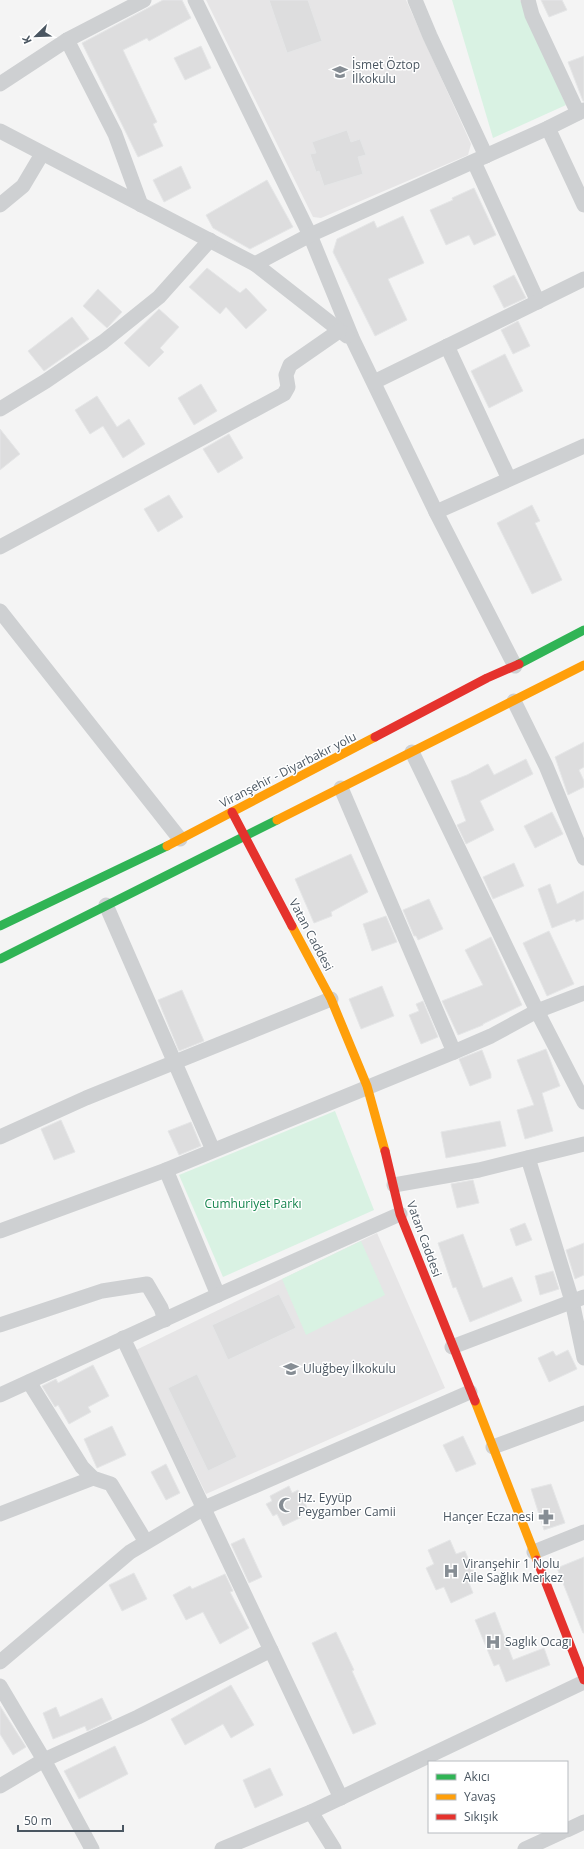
<svg xmlns="http://www.w3.org/2000/svg" width="584" height="1849" font-family="'Open Sans',sans-serif">
<rect width="100%" height="100%" fill="#f4f4f4"/>
<g fill="#e6e5e6">
<polygon points="206,0 406,0 471,144 468,155 321,218 313,217"/>
<polygon points="377,1233 445,1388 206,1494 136,1350"/>
</g>
<g fill="#d9f2e3">
<polygon points="452,0 520,0 566,105 493,138"/>
<polygon points="335,1111 374,1210 223,1277 179,1175"/>
<polygon points="361,1241 385,1295 306,1335 282,1279"/>
</g>
<g fill="#ddddde" stroke="#e5e6e7">
<polygon points="163,0 182,0 191,18 149,41 147,38 123,50 157,122 153,124 163,146 138,157 82,43"/>
<polygon points="269,0 308,0 322,41 287,53"/>
<polygon points="541,0 562,0 567,10 549,17"/>
<polygon points="201,46 211,68 185,80 174,58"/>
<polygon points="584,56 584,101 583,101 568,62"/>
<polygon points="347,130 351,142 360,139 366,155 358,157 363,174 324,186 319,171 316,172 310,154 316,153 312,142"/>
<polygon points="181,166 191,188 164,202 153,180"/>
<polygon points="267,180 293,227 250,249 213,228 206,215"/>
<polygon points="474,188 496,235 474,245 469,235 446,245 430,210 453,200 452,198"/>
<polygon points="403,216 424,263 388,279 407,320 375,336 333,252 337,239 374,221 377,228"/>
<polygon points="207,268 240,293 246,288 267,310 246,329 226,307 220,314 189,287"/>
<polygon points="514,275 526,298 504,308 493,286"/>
<polygon points="98,289 122,312 107,328 83,306"/>
<polygon points="159,309 179,327 160,348 164,352 149,367 124,343"/>
<polygon points="72,317 89,339 44,371 28,351"/>
<polygon points="518,321 530,346 513,354 501,330"/>
<polygon points="505,354 523,391 489,408 471,371"/>
<polygon points="201,384 217,411 194,425 178,398"/>
<polygon points="97,396 117,427 129,419 145,444 123,458 103,426 90,434 75,410"/>
<polygon points="0,429 20,454 0,470"/>
<polygon points="229,434 243,458 218,473 203,449"/>
<polygon points="169,495 183,517 158,532 144,509"/>
<polygon points="532,505 540,521 535,523 562,580 532,594 497,523"/>
<polygon points="584,742 584,767 579,770 584,781 584,787 568,795 555,757"/>
<polygon points="526,759 533,774 480,801 494,830 466,844 457,825 466,821 451,781 467,775 488,764 494,775"/>
<polygon points="552,812 563,834 535,848 524,826"/>
<polygon points="351,854 368,892 331,912 332,916 314,923 295,879"/>
<polygon points="514,863 524,886 493,899 483,877"/>
<polygon points="550,884 557,904 584,891 584,919 576,922 575,919 552,928 538,889"/>
<polygon points="429,899 443,929 418,940 416,936 414,936 403,910"/>
<polygon points="386,916 397,942 372,951 363,924"/>
<polygon points="549,931 574,984 547,996 523,943"/>
<polygon points="491,937 522,1005 483,1024 483,1025 458,1035 442,1001 483,985 465,950"/>
<polygon points="382,986 394,1016 361,1029 349,999"/>
<polygon points="182,990 204,1041 179,1051 158,1000"/>
<polygon points="423,1001 438,1037 421,1044 409,1015 419,1011 416,1004"/>
<polygon points="546,1049 560,1086 542,1093 553,1131 525,1139 517,1110 534,1105 517,1060"/>
<polygon points="482,1050 491,1074 491,1078 470,1086 459,1059"/>
<polygon points="61,1120 75,1152 54,1160 41,1129"/>
<polygon points="500,1121 506,1146 446,1158 441,1132"/>
<polygon points="191,1122 201,1146 179,1155 168,1131"/>
<polygon points="473,1180 479,1203 457,1208 451,1184"/>
<polygon points="525,1223 532,1240 516,1246 510,1229"/>
<polygon points="463,1234 483,1288 512,1277 522,1301 470,1322 456,1287 453,1288 438,1243"/>
<polygon points="584,1243 584,1275 575,1279 566,1250"/>
<polygon points="553,1271 559,1289 540,1295 535,1276"/>
<polygon points="279,1294 296,1328 228,1360 212,1325"/>
<polygon points="568,1350 577,1369 549,1382 538,1358 553,1351 556,1356"/>
<polygon points="93,1365 109,1396 88,1407 91,1412 69,1424 58,1405 55,1407 42,1386 56,1379 58,1383"/>
<polygon points="197,1374 237,1457 208,1471 168,1388"/>
<polygon points="112,1426 126,1455 97,1468 84,1439"/>
<polygon points="463,1436 476,1464 456,1472 443,1445"/>
<polygon points="166,1464 180,1493 166,1500 151,1472"/>
<polygon points="551,1484 565,1523 544,1530 531,1489"/>
<polygon points="289,1486 292,1493 298,1490 307,1507 299,1510 302,1517 283,1526 277,1514 273,1516 266,1504 272,1501 270,1496"/>
<polygon points="244,1538 262,1577 249,1583 231,1544"/>
<polygon points="450,1540 456,1554 465,1551 475,1575 467,1578 473,1593 451,1603 444,1587 436,1590 426,1568 434,1564 428,1550"/>
<polygon points="584,1557 584,1633 583,1633 557,1568"/>
<polygon points="134,1573 147,1599 122,1611 109,1585"/>
<polygon points="225,1574 233,1591 230,1592 249,1628 220,1644 203,1612 186,1620 173,1595 190,1586 192,1589"/>
<polygon points="495,1612 513,1660 544,1648 550,1665 506,1682 499,1664 494,1666 475,1620"/>
<polygon points="336,1632 354,1670 352,1671 376,1724 353,1734 312,1643"/>
<polygon points="231,1685 254,1725 231,1738 223,1724 185,1745 171,1719"/>
<polygon points="102,1698 112,1719 87,1731 85,1726 53,1739 43,1713 56,1707 60,1717"/>
<polygon points="0,1706 26,1747 13,1755 0,1734"/>
<polygon points="115,1746 128,1774 79,1799 64,1771"/>
<polygon points="270,1768 283,1795 255,1808 243,1780"/>
</g>
<g fill="none" stroke-linecap="round" stroke-linejoin="round">
<g stroke="#ced0d2" stroke-width="15">
<polyline points="195,0 310,235 353,340 436,512 515,666"/>
<polyline points="415,0 430,36 486,156"/>
<polyline points="528,0 532,15 578,113"/>
<polyline points="67,40 115,134 141,205"/>
<polyline points="0,84 67,40 144,0"/>
<polyline points="548,128 584,205"/>
<polyline points="0,131 255,264 347,336"/>
<polyline points="474,162 538,302"/>
<polyline points="0,205 23,186 42,154"/>
<polyline points="255,264 310,235 548,128 584,110"/>
<polyline points="447,346 509,479"/>
<polyline points="374,382 584,279"/>
<polyline points="0,409 46,381 103,342 159,297 210,240"/>
<polyline points="436,512 584,446"/>
<polyline points="0,547 284,394 288,387 286,375 290,365 339,331"/>
<polyline points="0,611 180,839"/>
<polyline points="514,701 546,766 584,858"/>
<polyline points="412,752 537,1011 584,1102"/>
<polyline points="341,788 454,1052"/>
<polyline points="106,905 213,1150"/>
<polyline points="0,1137 86,1098 331,999"/>
<polyline points="528,1158 572,1301 584,1358"/>
<polyline points="166,1170 218,1295"/>
<polyline points="394,1185 479,1170 584,1144"/>
<polyline points="0,1231 166,1170 454,1052 491,1036 537,1011 584,993"/>
<polyline points="0,1325 102,1291 147,1284 161,1308 165,1320"/>
<polyline points="123,1338 341,1798"/>
<polyline points="452,1347 584,1297"/>
<polyline points="29,1382 82,1467 93,1478 111,1484 146,1542"/>
<polyline points="0,1395 218,1295 400,1214"/>
<polyline points="493,1447 584,1413"/>
<polyline points="0,1514 93,1478"/>
<polyline points="534,1552 584,1532"/>
<polyline points="0,1662 130,1552 204,1508 470,1392"/>
<polyline points="0,1686 44,1760 92,1849"/>
<polyline points="0,1786 44,1760 138,1717 271,1650"/>
<polyline points="311,1812 334,1849"/>
<polyline points="567,1830 584,1822"/>
<polyline points="222,1849 311,1812 584,1682"/>
<polyline points="525,1849 562,1832"/>
</g>
<g stroke="#30b455" stroke-width="9">
<polyline points="519,664 584,630"/>
<polyline points="0,926 167,846"/>
<polyline points="0,959 277,820"/>
</g>
<g stroke="#ff9f0a" stroke-width="9">
<polyline points="277,820 584,665"/>
<polyline points="167,846 375,737"/>
<polyline points="292,926 331,999 367,1086 385,1151"/>
<polyline points="475,1401 537,1560"/>
</g>
<g stroke="#e5322d" stroke-width="9">
<polyline points="375,737 487,678 519,664"/>
<polyline points="232,812 292,926"/>
<polyline points="385,1151 400,1214 475,1401"/>
<polyline points="537,1560 584,1680"/>
</g>
</g>
<defs>
<g id="school-bare" transform="scale(1.2)"><path d="M0-5L7-2L0 1L-7-2ZM-4 1L0 2.5L4 1V4Q0 6-4 4Z" fill="#868d94" stroke="#fff" stroke-width="2.5" paint-order="stroke"/></g>
<g id="mosque-bare" transform="scale(1.2)"><path d="M3.5-4.9A6 6 0 1 0 3.5 4.9A5 5 0 1 1 3.5-4.9Z" fill="#868d94" stroke="#fff" stroke-width="2.5" paint-order="stroke"/></g>
<g id="pharmacy-bare" transform="scale(1.2)"><path d="M-2-6h4v4h4v4h-4v4h-4v-4h-4v-4h4Z" fill="#868d94" stroke="#fff" stroke-width="2.5" paint-order="stroke"/></g>
<g id="hospital-bare" transform="scale(1.2)"><path d="M-5-5h3v3.5h4V-5h3V5h-3V1.5h-4V5h-3Z" fill="#868d94" stroke="#fff" stroke-width="2.5" paint-order="stroke"/></g>
</defs>
<g fill-rule="evenodd">
<use href="#school-bare" x="340" y="72"/>
<use href="#school-bare" x="291" y="1369"/>
<use href="#mosque-bare" x="286" y="1505"/>
<use href="#pharmacy-bare" x="546" y="1517"/>
<use href="#hospital-bare" x="451" y="1571"/>
<use href="#hospital-bare" x="493" y="1642"/>
</g>
<g text-anchor="middle" stroke-width="3" stroke-linejoin="round" paint-order="stroke">
<g font-size="12" fill="#4a5661" stroke="#fff" text-anchor="start">
<text x="352" y="69">İsmet Öztop<tspan x="352" dy="14">İlkokulu</tspan></text>
<text x="303" y="1373">Uluğbey İlkokulu</text>
<text x="298" y="1502">Hz. Eyyüp<tspan x="298" dy="14">Peygamber Camii</tspan></text>
<text x="534" y="1521" text-anchor="end">Hançer Eczanesi</text>
<text x="463" y="1568">Viranşehir 1 Nolu<tspan x="463" dy="14">Aile Sağlık Merkez</tspan></text>
<text x="505" y="1646">Saglık Ocagı</text>
</g>
<g font-size="12" fill="#4a5661" stroke="#fff">
<text transform="translate(288 770) rotate(-27)" y="4">Viranşehir - Diyarbakır yolu</text>
<text transform="translate(311 935) rotate(62)" y="4">Vatan Caddesi</text>
<text transform="translate(424 1239) rotate(70)" y="4">Vatan Caddesi</text>
</g>
<g font-size="12" fill="#17864f" stroke="#fff">
<text x="253" y="1208">Cumhuriyet Parkı</text>
</g>
</g>
<rect x="428" y="1761" width="140" height="72" fill="#ffffff" stroke="#b7bbc0"/>
<rect x="436" y="1774" width="20" height="6" fill="#30b455" stroke="#b7bbc0"/>
<text x="464" y="1781" font-size="12" fill="#4a5661">Akıcı</text>
<rect x="436" y="1794" width="20" height="6" fill="#ff9f0a" stroke="#b7bbc0"/>
<text x="464" y="1801" font-size="12" fill="#4a5661">Yavaş</text>
<rect x="436" y="1814" width="20" height="6" fill="#e5322d" stroke="#b7bbc0"/>
<text x="464" y="1821" font-size="12" fill="#4a5661">Sıkışık</text>
<g transform="translate(36 36) rotate(247)" stroke="#ffffff" stroke-width="3" paint-order="stroke">
<path d="M0-3L7 15L0 10L-7 15Z" fill="#4a5661"/>
<text y="-6" font-size="11" font-weight="bold" text-anchor="middle" fill="#4a5661">K</text>
</g>
<path d="M18 1825v6h105v-6" fill="none" stroke="#4a5661" stroke-width="2"/>
<text x="24" y="1825" font-size="12" fill="#4a5661" stroke="#ffffff" stroke-width="3" paint-order="stroke">50 m</text>
</svg>
